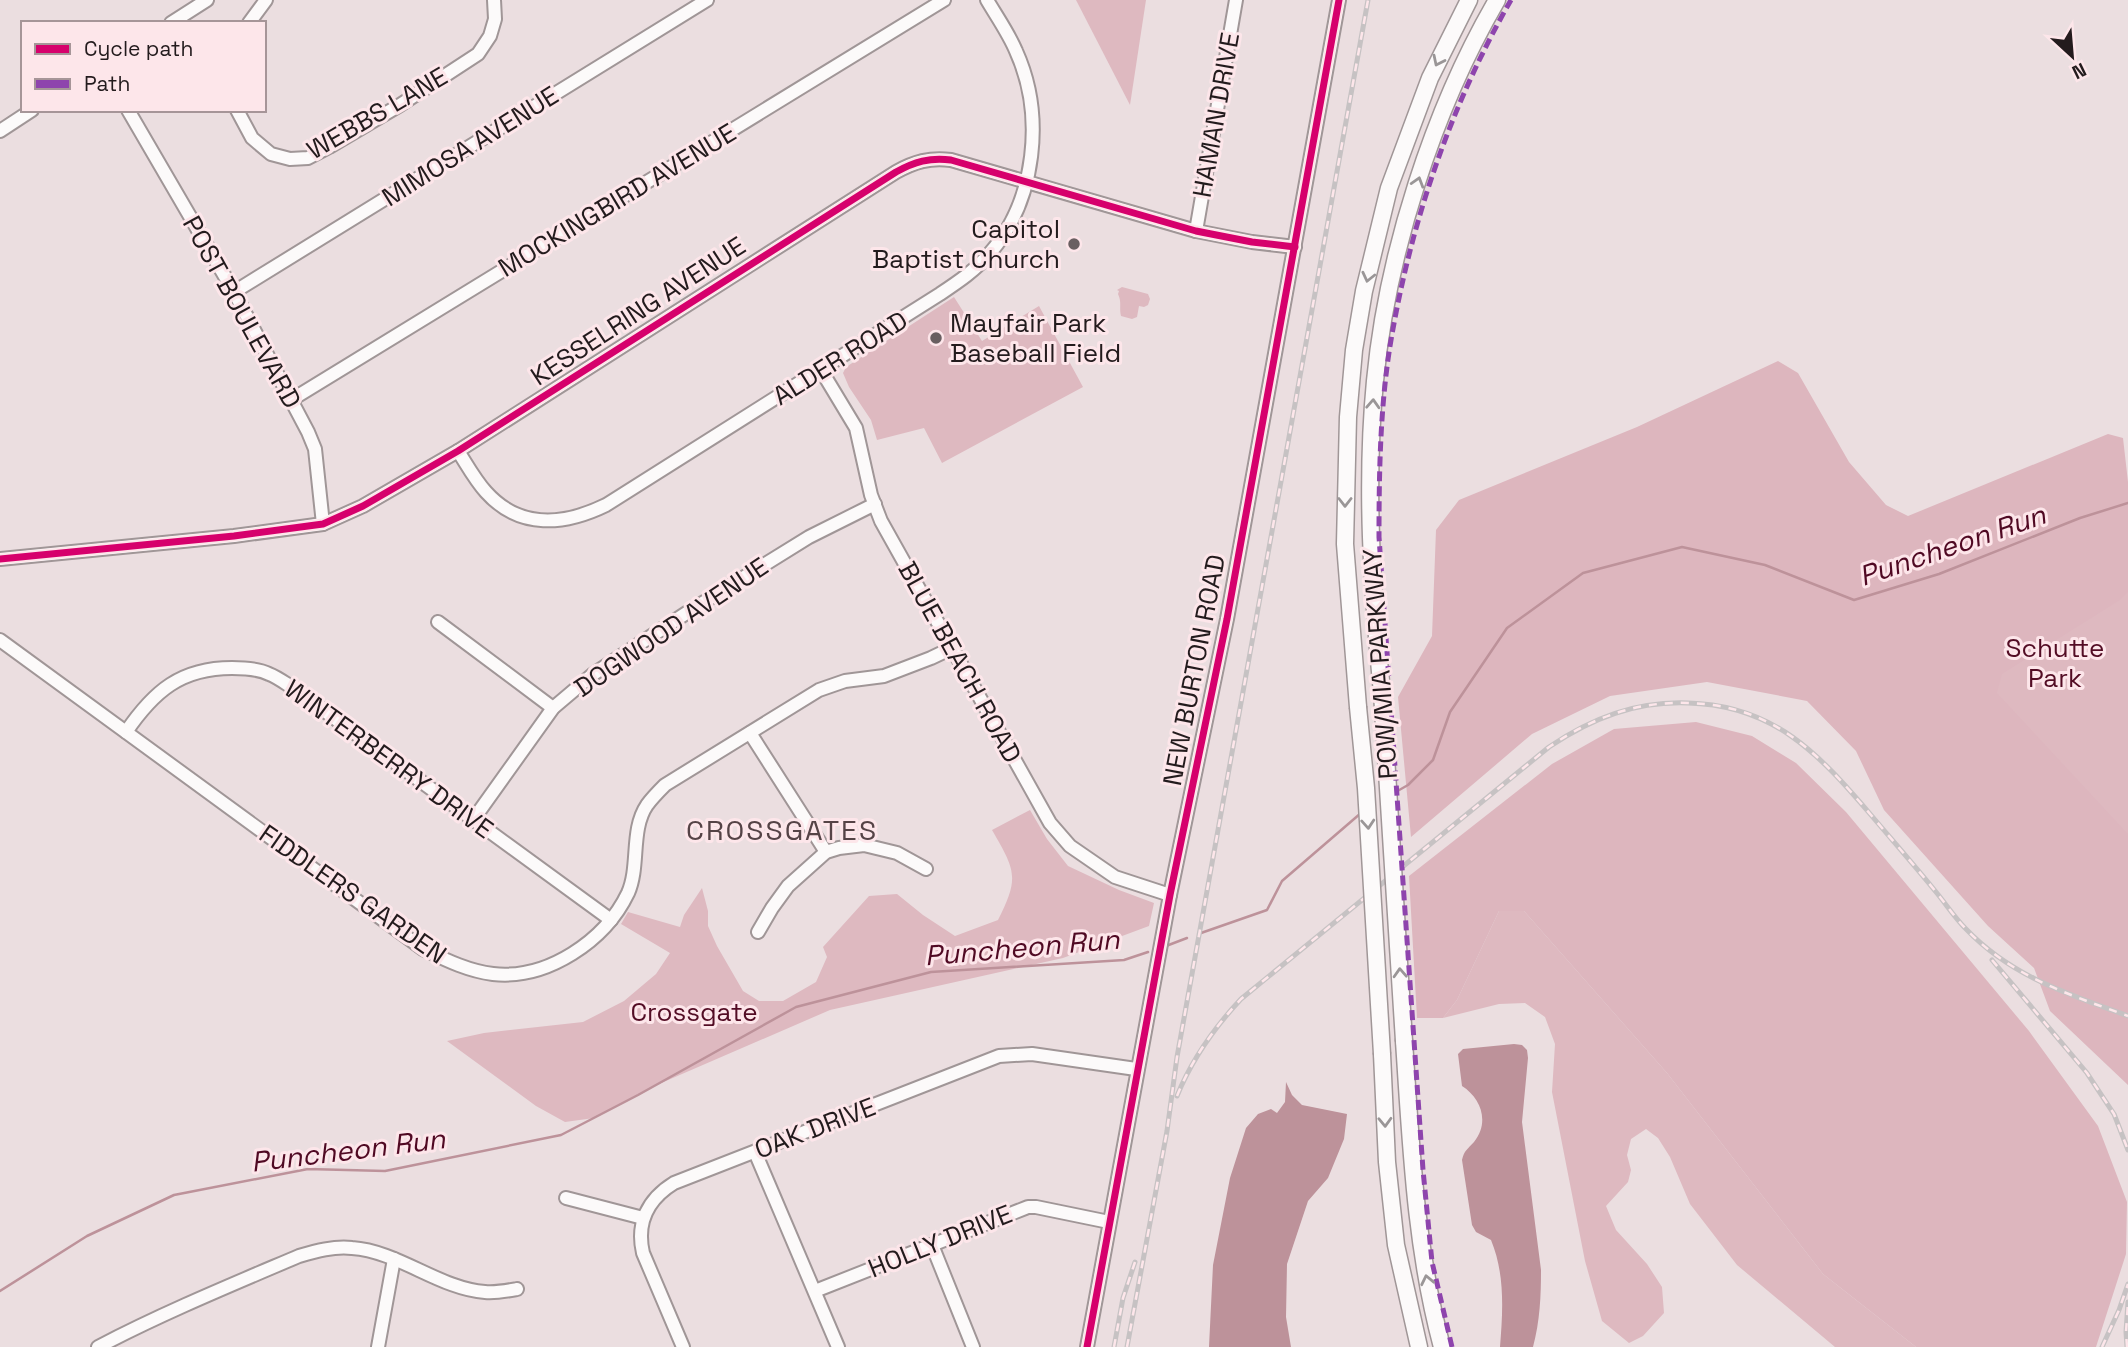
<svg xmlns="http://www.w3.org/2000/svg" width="2128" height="1347" font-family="'Space Grotesk',sans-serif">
<rect width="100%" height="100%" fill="#ebdee0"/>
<g fill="#deb9c0">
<polygon points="1076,0 1146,0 1130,105"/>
<path d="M1122 287 1148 294 1150 299 1148 305 1144 307 1139 306 1137 317 1132 319 1121 316C1119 308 1122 302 1118 294L1119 291 1117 290Z"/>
<polygon points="954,297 982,341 1039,306 1083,387 942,463 924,428 877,440 871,420 849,387 843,373 846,367"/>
<polygon points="2128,543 2128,843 1930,642"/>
<path d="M1030 810 1047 839 1068 866 1119 890 1154 903 1149 926 1063 958 830 1010 652 1087 594 1118 565 1122 536 1106 447 1041 484 1033 583 1022 624 1001 656 974 670 953 621 924 628 912 680 927 684 915 702 888 708 911V926L717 946 743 991 759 1001H783L816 982 827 957 823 947 869 896 897 894 923 915 955 936 998 920C1020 877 1015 870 992 830Z"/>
<polygon points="1499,911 1524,911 1667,1073 1823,1274 1916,1347 1835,1347 1737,1265 1690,1204 1670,1157 1658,1138 1646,1129 1631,1139 1627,1155 1631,1170 1628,1182 1606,1206 1616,1230 1647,1264 1662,1287 1664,1313 1643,1336 1629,1343 1602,1321 1585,1261 1552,1092 1555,1044 1545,1017 1525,1003 1499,1004 1443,1018 1457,1000"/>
</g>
<g fill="#ddb6be">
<polygon points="1778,361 1798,373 1849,462 1886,505 1908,516 2108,434 2123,438 2128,482 2128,592 2120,600 2002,674 1997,693 2128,834 2128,1085 2050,1011 2034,968 1988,926 1884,810 1856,751 1807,701 1707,682 1610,696 1532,734 1411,837 1398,697 1432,636 1436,530 1459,500 1637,427"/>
<polygon points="1696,722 1752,736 1796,763 1846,812 2029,1031 2098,1126 2127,1202 2126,1254 2096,1347 1916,1347 1823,1274 1667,1073 1524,911 1499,911 1457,1000 1443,1018 1417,1018 1409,876 1552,764 1614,729"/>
</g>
<g fill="#bd929a">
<path d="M1514 1044 1522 1045 1527 1050 1528 1058 1522 1122 1541 1270C1541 1296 1540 1321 1533 1347H1500C1503 1310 1505 1274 1491 1240L1476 1232 1472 1225 1462 1160C1464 1150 1468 1149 1474 1142 1490 1122 1481 1098 1462 1086L1458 1054 1463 1049Z"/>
<polygon points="1286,1082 1292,1095 1302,1105 1347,1114 1344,1139 1328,1178 1308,1201 1287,1264 1286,1317 1291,1347 1209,1347 1213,1265 1230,1178 1246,1128 1258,1114 1271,1109 1277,1113 1285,1102"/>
</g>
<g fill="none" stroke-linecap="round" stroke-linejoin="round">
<g stroke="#bd929a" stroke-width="2.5">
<polyline points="1394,793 1408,785 1433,760 1450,712 1507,628 1583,573 1682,547 1765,565 1854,600 1939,574 2080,518 2128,503"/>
<polyline points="1201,933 1267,910 1282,881 1361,813"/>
<polyline points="1166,946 1187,938"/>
<polyline points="0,1291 87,1236 174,1195 308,1169 385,1171 561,1135 638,1095 796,1007 931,972 1124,960 1148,952"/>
</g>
<g stroke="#a09697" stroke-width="16">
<g id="minor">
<polyline points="171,23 207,0"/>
<polyline points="249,23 266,0"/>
<polyline points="128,110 234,292 308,432 315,449 323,524"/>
<polyline points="237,110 252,138 271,154 290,159 308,158 329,147 400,105 478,54 490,36 495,19 494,0"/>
<polyline points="0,131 32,110"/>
<polyline points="1196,231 1236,0"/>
<polyline points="234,292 707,0"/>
<polyline points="821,370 856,428 871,495 881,521 1050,823 1070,846 1115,877 1170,895"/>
<polyline points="291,400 944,0"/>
<path d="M458 451C467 465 475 480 486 492 520 530 565 525 606 505L940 294C958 282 976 270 990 253 1036 200 1045 115 1016 51 1009 34 997 17 987 0"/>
<path d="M0 559 234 536 323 524 363 506 458 451 896 172C914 162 930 157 951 160L1196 231 1252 242 1295 247"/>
<polyline points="438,622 553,708"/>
<path d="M0 640 423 949C446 960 468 971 493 974 547 980 605 941 628 893 640 866 630 830 647 805 652 798 659 791 665 785L819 690 845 681 884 676 931 658 952 648"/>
<path d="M126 732C154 691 181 668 232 668 243 668 259 669 269 674 277 677 285 683 293 688L611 920"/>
<polyline points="750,733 826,852"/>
<polyline points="473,820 553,708 592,675 688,612 809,537 875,504"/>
<polyline points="758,932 772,908 788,886 826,852 839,848 864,845 897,853 926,869"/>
<polyline points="755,1152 838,1347"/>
<polyline points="566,1198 643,1218"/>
<polyline points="932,1245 973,1347"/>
<polyline points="815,1291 1028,1207 1036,1207 1109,1222"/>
<path d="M98 1347C163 1313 231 1285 299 1256 316 1251 334 1246 352 1248 398 1251 440 1289 485 1292 496 1293 506 1291 517 1289"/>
<polyline points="378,1347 394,1259"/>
<path d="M683 1347 643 1253C636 1223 648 1199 674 1183L999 1056 1032 1054 1136 1069"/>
<polyline points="1087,1347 1170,895 1227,619 1339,0"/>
</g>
</g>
<g stroke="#a09697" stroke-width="19">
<g id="major">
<path d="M1382 693C1372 589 1365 485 1375 381 1387 254 1433 110 1497 0"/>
<polyline points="1358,707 1345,544 1348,417 1354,350 1364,291 1389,188 1430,78 1469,0"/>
<path d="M1404 1041C1411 1144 1415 1247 1442 1347"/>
<polyline points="1382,1054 1387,1162 1396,1245 1419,1347"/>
</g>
</g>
<use href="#minor" stroke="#fcfafa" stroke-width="12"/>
<use href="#major" stroke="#fcfafa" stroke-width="16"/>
<g stroke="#c6c2c3" stroke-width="5">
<g id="rail">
<polyline points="1992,960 2087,1073 2114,1114 2128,1150"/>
<path d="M1177 1096C1192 1059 1214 1028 1241 999L1549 747C1592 718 1636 701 1688 703 1774 705 1819 754 1871 815 1893 841 1915 866 1936 892 1946 904 1955 918 1966 929 2012 977 2068 994 2128 1016"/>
<polyline points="1114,1347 1123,1298 1135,1262"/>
<polyline points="1127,1347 1167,1131 1177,1057 1368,0"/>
<polyline points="2102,1347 2119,1310 2128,1284"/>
<polyline points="2127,1347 2126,1332 2128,1302"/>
</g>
</g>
<use href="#rail" stroke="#fde6ea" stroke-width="2.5" stroke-dasharray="8" stroke-linecap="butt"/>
<g stroke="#a09697" stroke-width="19" stroke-linecap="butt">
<g id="major-bridge">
<polyline points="1382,693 1404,1041"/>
<polyline points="1358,707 1366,788 1382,1054"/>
</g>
</g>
<use href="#major-bridge" stroke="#fcfafa" stroke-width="16"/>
<path stroke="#8e44ad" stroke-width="5" stroke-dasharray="10 5" stroke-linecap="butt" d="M1452 1347 1432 1262 1423 1170 1379 537C1379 474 1380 409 1390 346 1410 225 1450 106 1511 0"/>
<g stroke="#fde6ea" stroke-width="11">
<g id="cycleway">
<path d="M0 559 234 536 323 524 363 506 458 451 896 172C914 162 930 157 951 160L1196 231 1252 242 1295 247"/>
<polyline points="1087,1347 1170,895 1227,619 1339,0"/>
</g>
</g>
<use href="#cycleway" stroke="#d6006c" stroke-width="7"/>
</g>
<defs><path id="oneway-chevron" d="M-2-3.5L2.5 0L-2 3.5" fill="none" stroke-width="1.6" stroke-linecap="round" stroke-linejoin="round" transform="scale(1.75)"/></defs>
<g stroke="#9a9697">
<use href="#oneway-chevron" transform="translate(1438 61) rotate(116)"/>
<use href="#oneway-chevron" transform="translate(1418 182) rotate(-73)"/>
<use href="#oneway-chevron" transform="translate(1368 277) rotate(103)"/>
<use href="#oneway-chevron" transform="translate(1373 404) rotate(-87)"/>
<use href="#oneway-chevron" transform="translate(1345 502) rotate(90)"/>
<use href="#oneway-chevron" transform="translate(1368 824) rotate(86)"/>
<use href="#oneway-chevron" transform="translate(1400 973) rotate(-93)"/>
<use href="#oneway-chevron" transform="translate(1385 1122) rotate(88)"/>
<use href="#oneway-chevron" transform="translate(1427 1280) rotate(-102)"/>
</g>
<g fill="#695f61" stroke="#fde6ea" stroke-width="2.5">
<circle cx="1074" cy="244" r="7"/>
<circle cx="936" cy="338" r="7"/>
</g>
<g text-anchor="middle" stroke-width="6" stroke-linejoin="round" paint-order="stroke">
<g font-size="26" fill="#231b1d" stroke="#fde6ea">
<text transform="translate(377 113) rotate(-30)" y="9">WEBBS LANE</text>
<text transform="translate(1216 115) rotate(-80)" y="9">HAMAN DRIVE</text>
<text transform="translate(470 146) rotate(-32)" y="9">MIMOSA AVENUE</text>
<text transform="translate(617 200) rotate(-31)" y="9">MOCKINGBIRD AVENUE</text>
<text transform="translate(638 311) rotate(-33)" y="9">KESSELRING AVENUE</text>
<text transform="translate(242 312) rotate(61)" y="9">POST BOULEVARD</text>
<text transform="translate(840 358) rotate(-32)" y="9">ALDER ROAD</text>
<text transform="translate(671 627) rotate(-34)" y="9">DOGWOOD AVENUE</text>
<text transform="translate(960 662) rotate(61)" y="9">BLUE BEACH ROAD</text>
<text transform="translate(1380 664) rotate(-94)" y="9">POW/MIA PARKWAY</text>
<text transform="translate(1194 670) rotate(-79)" y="9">NEW BURTON ROAD</text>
<text transform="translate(389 759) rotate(36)" y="9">WINTERBERRY DRIVE</text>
<text transform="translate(353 894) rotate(35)" y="9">FIDDLERS GARDEN</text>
<text transform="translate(815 1128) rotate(-21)" y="9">OAK DRIVE</text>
<text transform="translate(940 1241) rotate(-22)" y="9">HOLLY DRIVE</text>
</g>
<g font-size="26" fill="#231b1d" stroke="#fde6ea" text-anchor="end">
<text x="1060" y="238">Capitol<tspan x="1060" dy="30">Baptist Church</tspan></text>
<text x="950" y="332" text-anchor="start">Mayfair Park<tspan x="950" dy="30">Baseball Field</tspan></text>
</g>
<g font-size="26" fill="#530c24" stroke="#fde6ea">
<text x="2055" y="657">Schutte<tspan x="2055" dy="30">Park</tspan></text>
<text x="694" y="1021">Crossgate</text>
</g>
<g font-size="28" font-style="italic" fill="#500923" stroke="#fde6ea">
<text transform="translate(1952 545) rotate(-19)" y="10">Puncheon Run</text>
<text transform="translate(1022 947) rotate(-5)" y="10">Puncheon Run</text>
<text transform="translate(348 1150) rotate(-7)" y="10">Puncheon Run</text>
</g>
<g font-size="28" letter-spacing="2" fill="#554346" stroke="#fde6ea">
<text x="782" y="840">CROSSGATES</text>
</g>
</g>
<rect x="21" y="21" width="245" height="91" fill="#fde6ea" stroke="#a69598" stroke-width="2"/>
<rect x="35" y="44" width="35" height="10" fill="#d6006c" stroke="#a69598" stroke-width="2"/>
<text x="84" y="56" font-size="21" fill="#231b1d">Cycle path</text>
<rect x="35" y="79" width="35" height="10" fill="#8e44ad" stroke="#a69598" stroke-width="2"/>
<text x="84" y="91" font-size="21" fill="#231b1d">Path</text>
<g transform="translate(2072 56) rotate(154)" stroke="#fde6ea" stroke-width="5" paint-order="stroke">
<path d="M0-5L12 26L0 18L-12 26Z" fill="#231b1d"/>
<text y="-10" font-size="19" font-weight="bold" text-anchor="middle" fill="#231b1d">N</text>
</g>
</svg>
